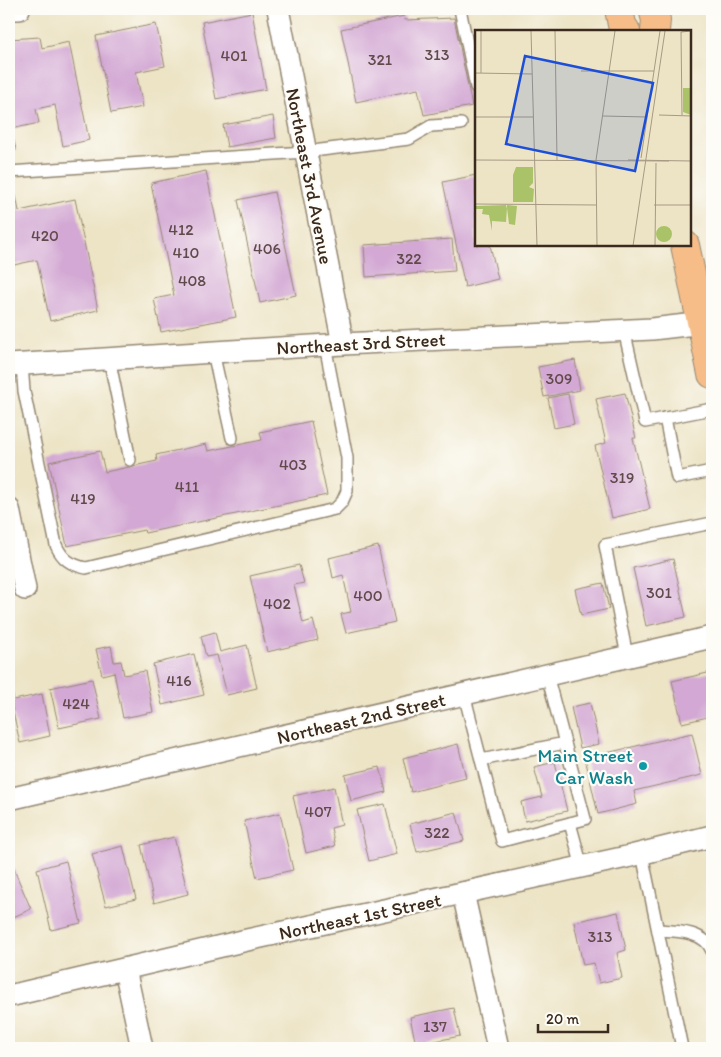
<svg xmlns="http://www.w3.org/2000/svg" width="721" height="1057" font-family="Itim,sans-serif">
<rect width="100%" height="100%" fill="#fdfcf7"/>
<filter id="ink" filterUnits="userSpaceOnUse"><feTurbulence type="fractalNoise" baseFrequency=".02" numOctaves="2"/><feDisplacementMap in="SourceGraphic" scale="10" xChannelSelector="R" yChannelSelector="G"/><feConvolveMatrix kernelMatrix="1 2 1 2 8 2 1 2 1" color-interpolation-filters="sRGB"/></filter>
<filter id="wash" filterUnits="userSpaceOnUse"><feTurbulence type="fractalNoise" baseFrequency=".0096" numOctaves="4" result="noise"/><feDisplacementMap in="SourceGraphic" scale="20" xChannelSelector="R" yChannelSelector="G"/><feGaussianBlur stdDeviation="1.12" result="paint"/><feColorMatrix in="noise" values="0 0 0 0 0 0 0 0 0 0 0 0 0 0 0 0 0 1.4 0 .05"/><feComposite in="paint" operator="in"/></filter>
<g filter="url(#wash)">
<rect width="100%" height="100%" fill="#ede4c6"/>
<g id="blocks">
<g fill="#d3a8d4">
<polygon points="252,12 266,89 216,99 202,22"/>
<polygon points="404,16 405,20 454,18 472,106 424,115 418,89 356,102 341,29"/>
<polygon points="156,24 165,66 136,72 143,107 111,113 96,36"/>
<polygon points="40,37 42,48 69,42 89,140 63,146 55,105 36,109 39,123 11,129 16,150 9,152 9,39"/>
<polygon points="273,116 276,138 227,147 223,125"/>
<polygon points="206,171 236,317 161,332 154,299 174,295 151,183"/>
<polygon points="476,175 476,245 490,245 498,279 465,287 443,182"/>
<polygon points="274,192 296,295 260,303 238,200"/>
<polygon points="16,196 19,211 75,199 98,310 50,321 37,260 9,266 9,197"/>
<polygon points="452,239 455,271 366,277 364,245"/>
<polygon points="575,360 580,390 544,397 538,367"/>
<polygon points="625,393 636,438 633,438 650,509 612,518 595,446 606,443 596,399"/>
<polygon points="568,394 574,424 554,428 548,398"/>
<polygon points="311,421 327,495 145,533 144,530 67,546 49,462 100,451 105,472 157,461 156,455 206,444 208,451 262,440 260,432"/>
<polygon points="378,546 395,622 346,633 341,614 351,612 343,575 333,578 329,558"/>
<polygon points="673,559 686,617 646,626 633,568"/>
<polygon points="299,565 304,583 294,585 303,623 313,620 318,640 267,652 250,576"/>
<polygon points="603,583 609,609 581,615 575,589"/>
<polygon points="215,632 220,652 247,645 257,688 227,695 217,655 206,657 201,636"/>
<polygon points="111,646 114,662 121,661 124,675 145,671 153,712 123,718 114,672 102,675 96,649"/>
<polygon points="194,654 204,695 162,705 153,664"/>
<polygon points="712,672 712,716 682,723 672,681"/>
<polygon points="92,679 101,719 59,728 50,688"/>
<polygon points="9,680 14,700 42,694 50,736 20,743 11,703 9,704"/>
<polygon points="590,703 599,744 580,748 571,707"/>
<polygon points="692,733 702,775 634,791 637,804 598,814 585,758"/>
<polygon points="458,744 466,778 411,792 403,758"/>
<polygon points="555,762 567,811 525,821 521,802 542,797 534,767"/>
<polygon points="380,767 386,792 351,801 345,775"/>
<polygon points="334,787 342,825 331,828 335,846 306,853 293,796"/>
<polygon points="385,804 397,854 369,861 357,810"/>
<polygon points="456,812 464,841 417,852 410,824"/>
<polygon points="280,813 293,870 257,878 244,821"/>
<polygon points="174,837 188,894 154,903 141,845"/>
<polygon points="123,846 136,899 106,906 92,854"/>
<polygon points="9,858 31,909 9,919"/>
<polygon points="66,861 81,923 51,930 37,869"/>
<polygon points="618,912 626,950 617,953 622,978 599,983 594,963 583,965 574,922"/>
<polygon points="454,1008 460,1036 416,1045 410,1017"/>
</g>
</g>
</g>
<g filter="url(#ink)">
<use href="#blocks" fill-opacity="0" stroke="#948772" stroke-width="1"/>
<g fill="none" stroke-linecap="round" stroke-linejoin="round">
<g stroke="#948772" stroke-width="14">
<g id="lane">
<polyline points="460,9 476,87"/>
<polyline points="9,172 305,152 409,139 431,126 461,124"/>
<polyline points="624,330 645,422 712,409"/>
<polyline points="213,352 232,438"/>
<polyline points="109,358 130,460"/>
<path d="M22 364 24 391 56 545C62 559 71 565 86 568L335 509 342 502 347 491V458L325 345"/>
<polyline points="665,418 677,478 712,471"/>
<polyline points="627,656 605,545 712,523"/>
<polyline points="547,675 585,819 570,823"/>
<polyline points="464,694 502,841 570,823 582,867"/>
<polyline points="481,760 565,743"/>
<polyline points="642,854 682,1048"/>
<path d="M658 930C676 931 705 931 712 951"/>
</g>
</g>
<g stroke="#948772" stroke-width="24">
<g id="street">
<polyline points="9,9 19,9"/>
<polyline points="278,9 343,344"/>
<polyline points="9,365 343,344 652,329 712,322"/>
<polyline points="9,509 25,589"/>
<polyline points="9,799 712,637"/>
<polyline points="463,893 498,1048"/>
<polyline points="125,969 142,1048"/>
<polyline points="9,996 247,940 631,856 712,836"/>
</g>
</g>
<g stroke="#948772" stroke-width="30">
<g id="primary">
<polyline points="619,9 622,25 626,31"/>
<polyline points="653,9 656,20 655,31"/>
<polyline points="685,245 712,374"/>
</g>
</g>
<use href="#lane" stroke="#fff" stroke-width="11"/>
<use href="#street" stroke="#fff" stroke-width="21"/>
<use href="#primary" stroke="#f7bd88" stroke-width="28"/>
</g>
</g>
<circle fill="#0f9aa8" stroke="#fdfcf7" stroke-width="2" cx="643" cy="766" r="5"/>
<g text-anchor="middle" stroke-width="4.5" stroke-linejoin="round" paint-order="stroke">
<g font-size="16" fill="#614a4c">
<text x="437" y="60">313</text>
<text x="234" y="61">401</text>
<text x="380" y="65">321</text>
<text x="181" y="235">412</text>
<text x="45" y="241">420</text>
<text x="267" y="254">406</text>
<text x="186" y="258">410</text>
<text x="409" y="264">322</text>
<text x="192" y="286">408</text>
<text x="559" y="384">309</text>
<text x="293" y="470">403</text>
<text x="622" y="483">319</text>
<text x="187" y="492">411</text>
<text x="83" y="504">419</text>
<text x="659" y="598">301</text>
<text x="368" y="601">400</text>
<text x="277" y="609">402</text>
<text x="179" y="686">416</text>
<text x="76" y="709">424</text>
<text x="318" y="817">407</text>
<text x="437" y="838">322</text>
<text x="600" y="942">313</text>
<text x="435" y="1032">137</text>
</g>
<g font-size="19" fill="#3b2a1e" stroke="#fdfcf7">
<text transform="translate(310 176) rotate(79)" y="7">Northeast 3rd Avenue</text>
<text transform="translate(361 343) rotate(-3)" y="7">Northeast 3rd Street</text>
<text transform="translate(361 718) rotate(-13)" y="7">Northeast 2nd Street</text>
<text transform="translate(360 916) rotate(-12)" y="7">Northeast 1st Street</text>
</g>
<g font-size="19" fill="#0d838f" stroke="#fdfcf7" text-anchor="end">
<text x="633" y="762">Main Street<tspan x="633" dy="22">Car Wash</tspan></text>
</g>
</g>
<g transform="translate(475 30)">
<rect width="216" height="216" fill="#ede4c6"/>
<path d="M208 58H216V85L208 82ZM41 137H58V153L54 157 59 159 58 172H38V145ZM31 175 32 179V175L42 176 40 195 34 194 32 178 31 192 17 191V201L14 185 7 184 8 179H0V176ZM181 204a8 8 0 1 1 16 0a8 8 0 1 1-16 0Z" fill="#aac368"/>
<path fill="none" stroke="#a69a83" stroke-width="1" d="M56 1 62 216M80 1 82 130M106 41H179M0 43 57 44M6 43V1M184 85 217 86M207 85 206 2 217 1M128 86 172 87M0 87H58M166 128 185 1M0 130 194 131M153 130 217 131M0 174 121 175M179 175H217M122 216 121 130 140 1M158 216 190 1M180 216 181 133"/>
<path fill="#1d4ed8" fill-opacity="0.15" stroke="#1d4ed8" stroke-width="2.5" d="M50 26 178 53 160 141 31 114Z"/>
<rect width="216" height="216" fill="none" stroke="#3b2a1e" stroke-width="2.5"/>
</g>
<rect width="721" height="1057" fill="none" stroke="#fdfcf7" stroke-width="30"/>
<path d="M538 1024v8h70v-8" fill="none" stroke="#3b2a1e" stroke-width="2.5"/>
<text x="546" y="1024" font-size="15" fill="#3b2a1e" stroke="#fdfcf7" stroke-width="4" paint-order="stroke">20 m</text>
</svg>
